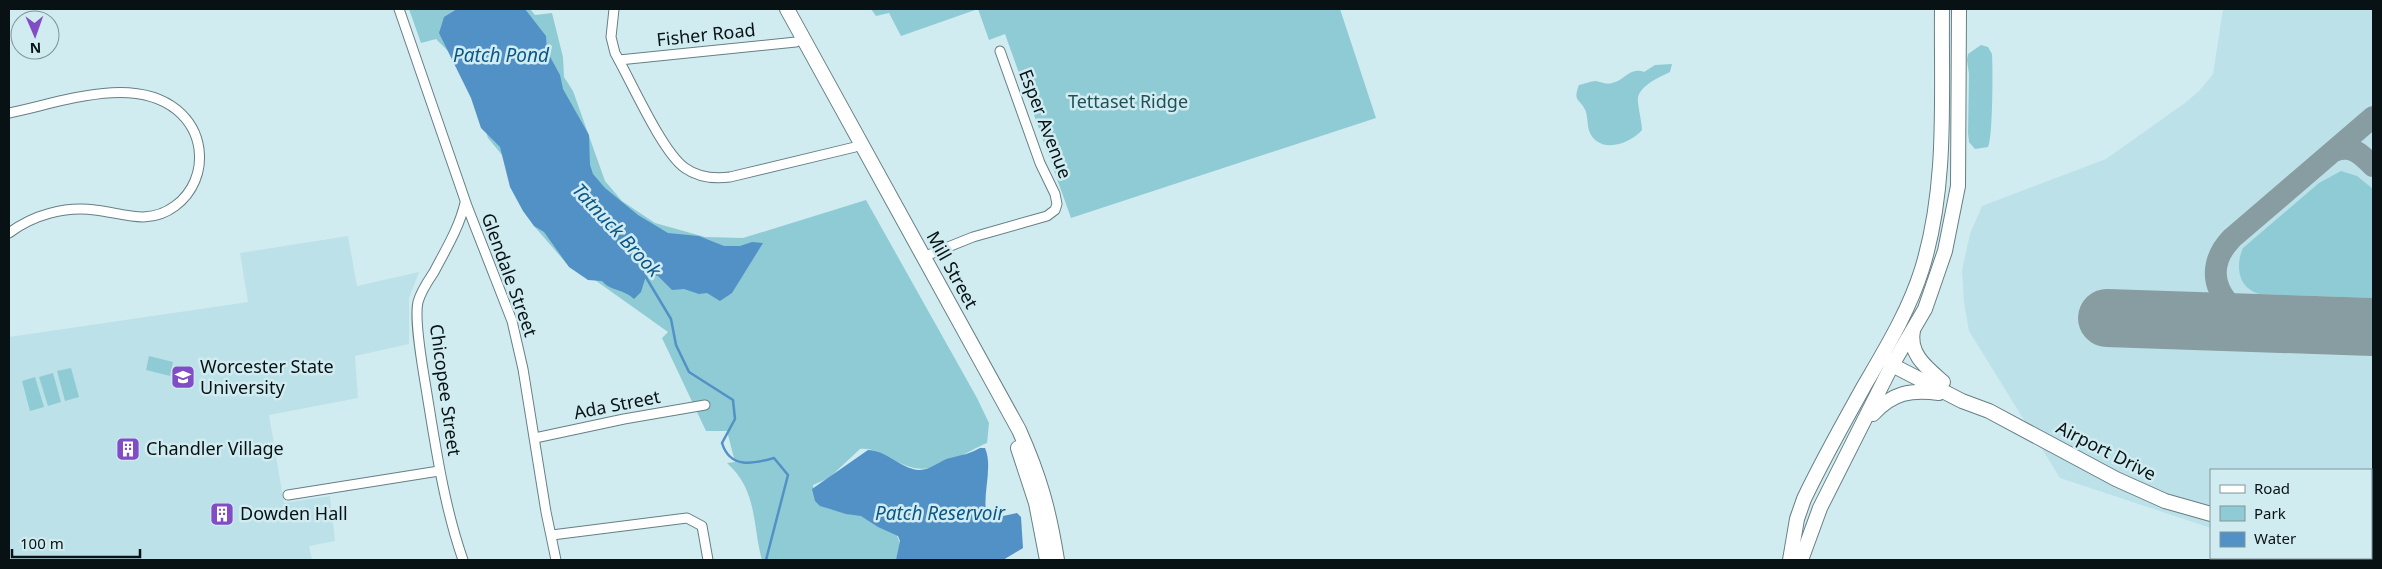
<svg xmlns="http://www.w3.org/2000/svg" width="2382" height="569" font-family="'Noto Sans',sans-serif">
<rect width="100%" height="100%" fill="#d0ecf1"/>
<g fill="#bce1e8">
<polygon points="2223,9 2373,9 2373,560 2307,560 2300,558 2371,558 2371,470 2211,470 2211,528 2060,478 1969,331 1964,303 1962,270 1970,234 1982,206 2106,159 2185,103 2199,91 2213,74"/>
<polygon points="348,236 357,286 419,272 409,298 409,344 355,356 358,398 269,415 284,503 330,496 335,541 309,546 312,560 9,560 9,337 248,302 240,253"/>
</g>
<g fill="#8fcbd4">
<path d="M409 9H530L535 15 552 13 563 57 564 77 573 91 605 181 622 201 655 223 705 237 743 238 866 200 977 398 989 423 987 443C965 452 938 473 914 468 894 464 881 447 860 449L829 478 813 485C815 516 840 508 860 515 872 520 884 526 895 531L900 543 897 558 894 560H762C752 524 758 491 727 463L735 462 727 431H706L662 338 668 332 571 263 567 264 534 226 508 173 502 155 488 138 478 108 449 52 436 39 421 43Z"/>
<polygon points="871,9 1340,9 1376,118 1071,218 1005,34 989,40 978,9 901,36 889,13 876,16"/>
<path d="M1981 45 1988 47 1992 54C1993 67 1993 140 1988 147L1975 149 1969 142 1968 133 1969 74 1967 60 1968 54Z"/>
<path d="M1672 64 1670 72C1660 77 1640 85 1638 98 1637 103 1642 122 1642 130 1631 143 1603 154 1591 135 1587 129 1588 119 1586 112 1581 98 1572 103 1579 85 1585 84 1590 81 1596 81 1601 82 1606 85 1612 83 1626 80 1629 67 1644 72L1655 65Z"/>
<path d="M2341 171 2357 176 2373 189V298L2259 294C2238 288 2235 266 2243 248L2319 183Z"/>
<polygon points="149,356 173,362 170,376 146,370"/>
<polygon points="71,368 79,397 65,401 57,371"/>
<polygon points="53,373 61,402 48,406 39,377"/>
<polygon points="35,377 44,407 30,411 22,381"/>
</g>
<g fill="#5291c6">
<path d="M457 9H525L546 36 547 51 560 75 563 89 589 135 590 165 593 174 605 188 638 215 668 233 699 236 724 246H740L752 242 763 243 732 293 720 301 707 293 699 294 684 289 672 290 658 276 648 274 646 276 641 292 634 299C624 289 610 291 602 281L588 280 569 267 544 232 534 226 523 211 510 187 500 147 481 128 471 98 439 33 444 17Z"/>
<path d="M980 448H985C993 466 983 492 986 511L994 518 1017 513 1021 517 1023 548 1003 560H896L900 541 898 536 878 527 861 516 846 514 820 506 815 501 812 489 868 450C886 450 900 468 918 470 930 471 940 460 950 458 962 455 969 454 980 448Z"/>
</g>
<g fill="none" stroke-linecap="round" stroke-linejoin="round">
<path stroke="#5291c6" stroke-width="2.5" d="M644 274 671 319 676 345 689 372 733 400 735 419 722 443C730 469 753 464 774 458L788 475 766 560"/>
<g stroke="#889da1" stroke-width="22">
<path d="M2334 151C2352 144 2361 154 2373 166"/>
<path d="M2263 323C2222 312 2198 273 2232 238L2373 117"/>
</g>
<polyline stroke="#889da1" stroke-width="58" points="2107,318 2373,327"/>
<g stroke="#667f84" stroke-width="11">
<g id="street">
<polyline points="399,9 467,206 512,321 523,369 546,512 556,560"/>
<path d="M614 9 611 37 615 53C631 81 662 152 685 168 699 178 714 179 730 177L855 147"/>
<polyline points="619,60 796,42"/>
<path d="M9 113C59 103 133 74 177 110 189 120 197 134 199 149 202 171 193 193 175 206 148 226 124 213 95 210 65 206 33 215 9 233"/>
<polyline points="923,257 973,237 1047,216 1055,210 1057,204 1055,194 1040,163 1000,51"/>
<polyline points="535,438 624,419 705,405"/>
<polyline points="288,495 439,471"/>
<polyline points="552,535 687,518 702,526 708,560"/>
<path d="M463 560C443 503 435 442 425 382 422 363 414 319 418 302 421 291 428 281 434 272 446 249 459 228 465 203"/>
</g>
</g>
<g stroke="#667f84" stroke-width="16">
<g id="secondary">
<path d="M787 9 1019 430C1040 477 1049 510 1057 560"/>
<path d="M1913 330C1908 354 1927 368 1943 382"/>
<polyline points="1887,359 1892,365 1962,401 1989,411 2116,479 2165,501 2211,514"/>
<path d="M1873 414C1892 393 1911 389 1939 393"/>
<polyline points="1018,448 1036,503 1047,560"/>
<polyline points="2371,533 2373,534"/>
<path d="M1790 560 1797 519 1804 499C1822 461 1843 424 1863 388 1885 350 1909 311 1922 269 1948 185 1941 96 1942 9"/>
<polyline points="1801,560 1820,508 1892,365 1925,309 1945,251 1958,186 1959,9"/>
</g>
</g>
<use href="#street" stroke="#fff" stroke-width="9"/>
<use href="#secondary" stroke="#fff" stroke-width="14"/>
</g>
<defs>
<g id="university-square" transform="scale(1.25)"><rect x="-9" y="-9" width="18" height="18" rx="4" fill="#804dc5" stroke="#d0ecf1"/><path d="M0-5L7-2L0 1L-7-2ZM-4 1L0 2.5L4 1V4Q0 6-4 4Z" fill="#fff"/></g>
<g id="building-square" transform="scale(1.25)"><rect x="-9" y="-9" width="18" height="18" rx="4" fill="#804dc5" stroke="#d0ecf1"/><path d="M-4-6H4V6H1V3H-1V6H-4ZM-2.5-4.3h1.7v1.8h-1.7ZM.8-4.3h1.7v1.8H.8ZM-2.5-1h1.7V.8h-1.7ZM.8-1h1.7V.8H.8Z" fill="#fff"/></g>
</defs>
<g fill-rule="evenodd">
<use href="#university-square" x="183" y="377"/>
<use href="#building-square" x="128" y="449"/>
<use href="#building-square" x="222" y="514"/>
</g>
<g text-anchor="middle" stroke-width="5" stroke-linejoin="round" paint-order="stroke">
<g font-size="18" fill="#081214" stroke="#d0ecf1">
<text transform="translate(706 35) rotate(-6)" y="6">Fisher Road</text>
<text transform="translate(1045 124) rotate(69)" y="6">Esper Avenue</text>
<text transform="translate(952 270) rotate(61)" y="6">Mill Street</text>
<text transform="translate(509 275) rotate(70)" y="6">Glendale Street</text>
<text transform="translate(445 390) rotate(82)" y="6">Chicopee Street</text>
<text transform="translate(617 405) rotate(-11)" y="6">Ada Street</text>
<text transform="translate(2106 451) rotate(27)" y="6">Airport Drive</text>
</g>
<g font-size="18" fill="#215158" stroke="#d0ecf1">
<text x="1128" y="108">Tettaset Ridge</text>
</g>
<g font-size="18" fill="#081214" stroke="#d0ecf1" text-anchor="start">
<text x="200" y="373">Worcester State<tspan x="200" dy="21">University</tspan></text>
<text x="146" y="455">Chandler Village</text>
<text x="240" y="520">Dowden Hall</text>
</g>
<g font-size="19" font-style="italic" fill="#095688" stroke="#d0ecf1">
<text x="501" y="62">Patch Pond</text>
<text transform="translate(617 230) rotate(47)" y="7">Tatnuck Brook</text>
<text x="940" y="520">Patch Reservoir</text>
</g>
</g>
<rect width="2382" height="569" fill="none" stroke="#081214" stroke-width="20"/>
<rect x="2210" y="469" width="162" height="90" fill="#d0ecf1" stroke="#809599"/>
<rect x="2220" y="485" width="25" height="8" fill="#ffffff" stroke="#809599"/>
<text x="2254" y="494" font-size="15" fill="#081214">Road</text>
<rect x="2220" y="506" width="25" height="15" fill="#8fcbd4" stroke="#809599"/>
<text x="2254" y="519" font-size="15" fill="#081214">Park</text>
<rect x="2220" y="532" width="25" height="15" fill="#5291c6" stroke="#809599"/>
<text x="2254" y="544" font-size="15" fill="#081214">Water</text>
<g transform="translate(35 35) rotate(178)"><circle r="24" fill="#d0ecf1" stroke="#809599"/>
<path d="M0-4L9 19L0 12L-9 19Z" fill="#804dc5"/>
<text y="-8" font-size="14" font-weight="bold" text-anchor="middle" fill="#081214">N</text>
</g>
<path d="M12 549v8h128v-8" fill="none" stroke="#081214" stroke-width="2.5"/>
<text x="20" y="549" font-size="15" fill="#081214" stroke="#d0ecf1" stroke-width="4" paint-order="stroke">100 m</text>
</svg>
